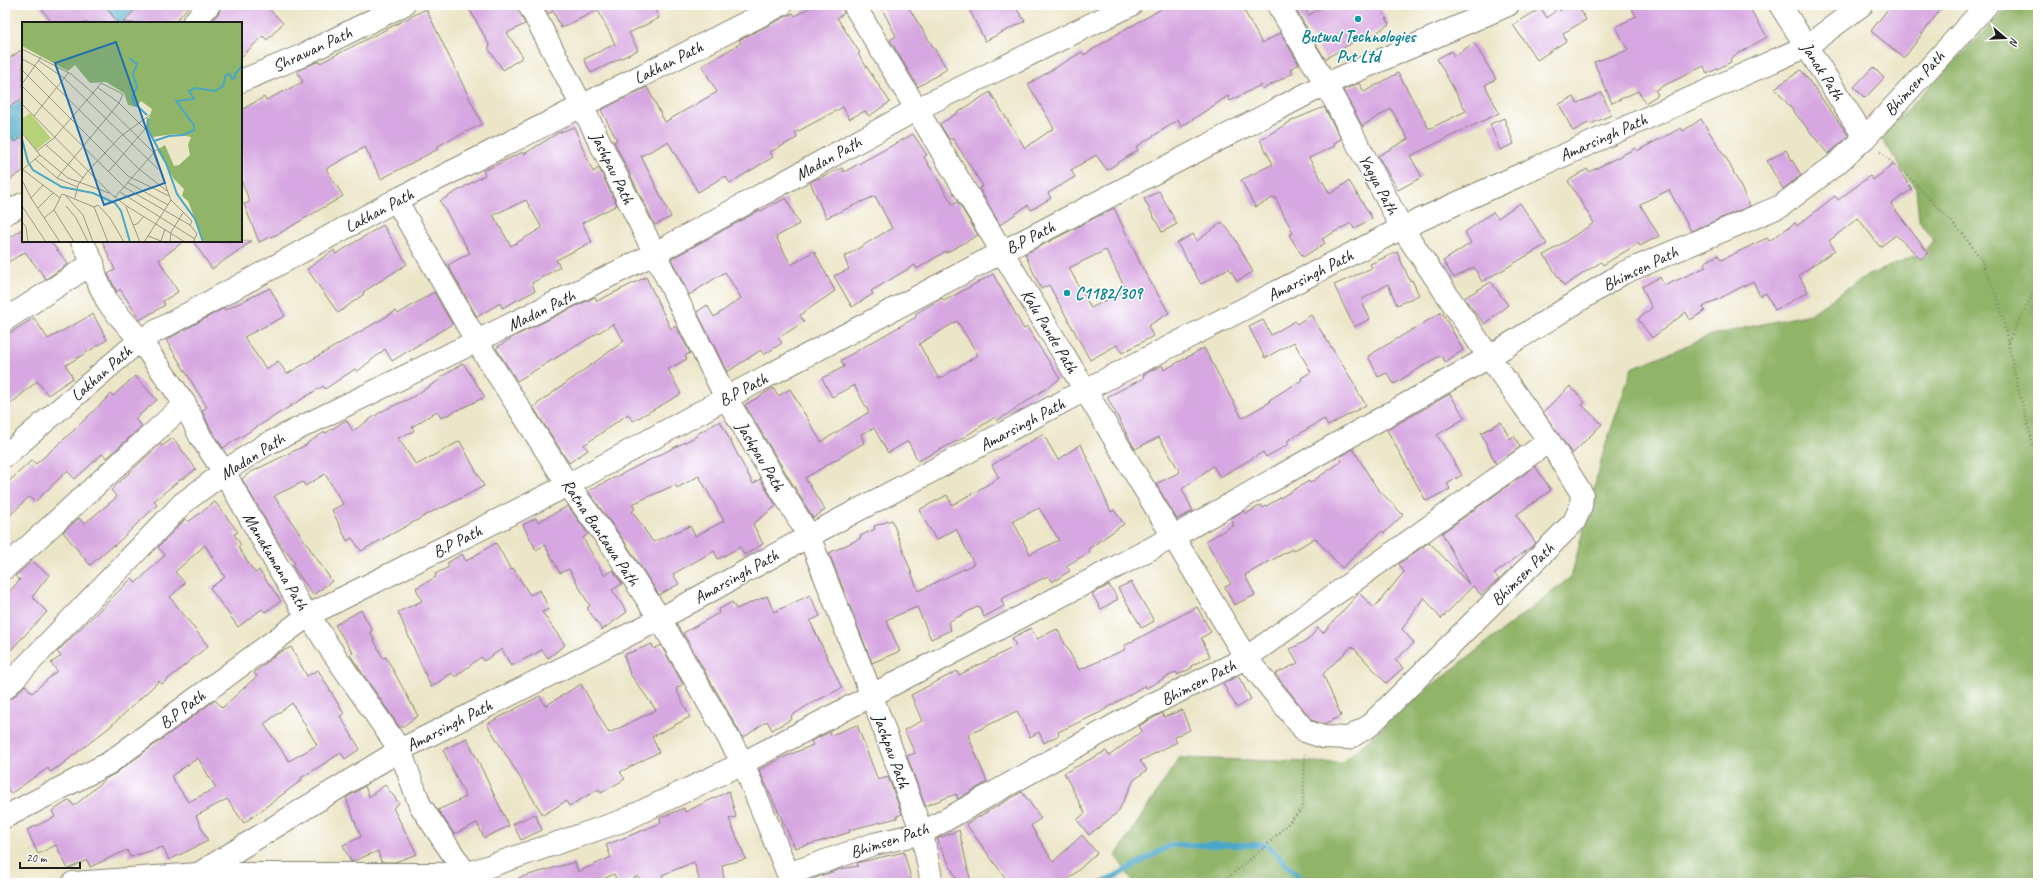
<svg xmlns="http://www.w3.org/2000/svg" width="2043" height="888" font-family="Caveat,sans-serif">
<rect width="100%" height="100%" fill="#fff"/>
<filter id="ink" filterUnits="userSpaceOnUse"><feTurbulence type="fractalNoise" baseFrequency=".025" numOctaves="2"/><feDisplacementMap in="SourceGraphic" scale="8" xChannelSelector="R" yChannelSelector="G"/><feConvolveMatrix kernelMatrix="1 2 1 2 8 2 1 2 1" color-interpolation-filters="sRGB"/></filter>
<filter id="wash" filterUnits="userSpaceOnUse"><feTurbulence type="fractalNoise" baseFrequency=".012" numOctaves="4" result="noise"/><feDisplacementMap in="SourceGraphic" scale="16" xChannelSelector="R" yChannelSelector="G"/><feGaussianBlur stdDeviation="0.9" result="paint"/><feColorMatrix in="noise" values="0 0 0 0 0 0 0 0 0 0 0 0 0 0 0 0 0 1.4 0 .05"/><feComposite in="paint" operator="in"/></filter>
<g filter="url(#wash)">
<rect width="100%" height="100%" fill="#ece6c8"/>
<polygon fill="#90b468" stroke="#566842" points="2010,5 2038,5 2038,883 1134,883 1116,856 1179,758 1342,763 1417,697 1571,577 1604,450 1632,368 1712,335 1810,314 1866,276 1924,252 1933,240 1919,220 1916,189 1880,137"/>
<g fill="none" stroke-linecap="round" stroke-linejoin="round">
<polyline stroke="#49a7c7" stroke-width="6" points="1103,883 1171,845 1267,845 1305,883"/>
<g stroke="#49a7c7" stroke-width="36">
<polyline points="121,23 136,5"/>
<polyline points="5,127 23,114"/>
</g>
</g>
<g id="blocks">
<g fill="#d7a7e1" fill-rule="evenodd">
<polygon points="39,5 105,5 118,23 52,23"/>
<polygon points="139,5 190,5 174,23 123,23"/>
<polygon points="221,5 265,5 283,23 267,40 263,36 241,57 241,23 210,23 219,13"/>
<polygon points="467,5 517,5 525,24 507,33 523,57 503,70 488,48 490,46"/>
<polygon points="543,5 653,5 659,18 629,33 638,50 591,73 584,59 615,44 598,10 561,28 553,11 548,14"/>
<polygon points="814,5 842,5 844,13 837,18 860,53 858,54 890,102 869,116 865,111 849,119 843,107 795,133 797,138 770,152 773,157 730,183 725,176 698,192 668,142 641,156 671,217 655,225 621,156 614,141 617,140 601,110 647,87 665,122 717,92 702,66 741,43 739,40 793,13 795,16"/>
<polygon points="880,5 907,5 947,69 918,87 890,40 896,36"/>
<polygon points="967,5 1014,5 1025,21 985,41"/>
<polygon points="1168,5 1241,5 1262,43 1281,33 1299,64 1290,69 1293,73 1263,89 1261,85 1230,101 1228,96 1181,127 1178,120 1136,147 1138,150 1107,170 1096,155 1071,170 1075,177 1048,193 1051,198 1031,210 1028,205 1000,225 979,188 983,186 953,139 949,139 940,124 990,92 1025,148 1054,128 1028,84 1082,52 1084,55 1130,26 1130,27"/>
<polygon points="1293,5 1303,5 1309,15 1325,5 1380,5 1389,24 1376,33 1360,38 1325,59"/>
<polygon points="1569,5 1578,5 1586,20 1563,33 1566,41 1537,60 1513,25 1541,8 1547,18 1558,8 1560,11"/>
<polygon points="1630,5 1748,5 1767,37 1732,57 1730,59 1731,62 1707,74 1704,66 1655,90 1658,95 1645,103 1638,91 1612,103 1594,62 1628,50 1616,27 1636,16"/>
<polygon points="1891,5 1944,5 1904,58 1871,31"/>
<polygon points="426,9 482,124 436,147 438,149 381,179 365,147 326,169 343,196 280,233 259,242 244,204 250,202 241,180 241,110 264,97 266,100 303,82 297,71 319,61 320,63"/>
<polygon points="1474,43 1496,79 1485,85 1499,113 1410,156 1422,177 1398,190 1378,156 1408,139 1391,109 1362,126 1343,90 1359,83 1364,92 1398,73 1429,129 1466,111 1437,59 1451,51 1454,56"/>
<polygon points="23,49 23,98 5,110 5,61"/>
<polygon points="1873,67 1884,78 1865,98 1854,87"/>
<polygon points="1801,70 1849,136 1828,154 1775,88"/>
<polygon points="1602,93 1611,115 1591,124 1590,122 1573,131 1559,104 1574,97 1577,103"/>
<polygon points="1324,107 1341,139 1334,143 1335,146 1309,158 1330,194 1349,181 1372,218 1354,229 1351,223 1322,239 1325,243 1303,257 1289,235 1293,233 1275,197 1255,207 1241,180 1273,164 1260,140 1293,120"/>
<polygon points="1504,118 1514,144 1500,150 1490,124"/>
<polygon points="1701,119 1729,163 1750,206 1691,231 1669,190 1640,204 1659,236 1640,246 1639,243 1603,265 1601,262 1564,286 1544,255 1594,223 1568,181 1587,169 1589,172 1636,148 1637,151 1681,128 1683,131"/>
<path d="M574 127 593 172 599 168 617 205 582 223 592 242 556 260 560 267 532 283 535 291 502 308 500 303 477 317 448 265 470 253 440 201 485 175 483 171 523 152 524 154 558 133ZM526 200 542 228 511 246 493 215Z"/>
<polygon points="5,132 15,142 23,136 23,171 5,183"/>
<polygon points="913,134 927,155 924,157 953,205 958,202 978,235 946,253 946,251 917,269 915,265 871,291 873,294 852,307 834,276 849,269 844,257 892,228 875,196 826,218 810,182 842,168 844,172"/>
<polygon points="1786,150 1801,175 1783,189 1767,161"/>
<polygon points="1894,164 1912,189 1891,204 1928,253 1921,259 1896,235 1880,247 1858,218 1829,241 1835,250 1799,275 1808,292 1775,310 1766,293 1760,296 1753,281 1703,307 1705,311 1690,320 1686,312 1652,338 1638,319 1652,308 1642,287 1660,277 1664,286 1706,267 1704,263 1718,255 1721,260 1767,238 1769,241 1795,223 1797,226 1835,196 1838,200 1870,176 1873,180"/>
<polygon points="1159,191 1177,224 1162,232 1144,199"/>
<polygon points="786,198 799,224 776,237 791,265 814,251 835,291 800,315 804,322 778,338 782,343 764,355 761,350 727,372 697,312 707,305 714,317 741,298 725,272 689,295 671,259 760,210 761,211"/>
<polygon points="1520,203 1547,244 1482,282 1474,267 1454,278 1443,261 1471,243 1465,232 1493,212 1498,218"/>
<path d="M1114 208 1144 271 1169 313 1148 326 1153 336 1122 353 1117 345 1090 360 1049 285 1041 289 1025 254ZM1106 250 1126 290 1091 308 1069 268Z"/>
<polygon points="1222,222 1234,237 1253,272 1237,281 1229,268 1201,284 1177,243 1193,234 1197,241"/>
<polygon points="383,225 407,264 363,292 364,294 338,313 307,269 334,250 336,254"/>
<polygon points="23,228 23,241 50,241 68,264 46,279 25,252 5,264 5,242"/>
<polygon points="102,241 184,241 159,260 178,292 163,301 165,305 140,320 120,289 117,292 108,274 115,270"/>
<polygon points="193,241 252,241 212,269"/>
<polygon points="1397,252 1410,281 1412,280 1419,295 1397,305 1388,284 1361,300 1370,319 1354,327 1334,285 1372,268 1370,264"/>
<path d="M993 274 1024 329 1027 327 1060 379 997 421 995 417 961 439 918 461 908 441 888 453 874 428 861 434 864 443 805 478 825 510 813 518 745 405 773 388 778 396 790 389 821 442 869 412 854 385 832 397 822 378 844 367 841 360 916 317 915 314 942 298 944 301ZM957 321 978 355 939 379 919 344Z"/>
<polygon points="646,277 671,329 676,326 690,353 685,356 687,359 668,369 681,394 633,421 628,414 584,445 588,450 569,463 533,407 624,341 613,324 517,381 496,348 515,336 595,297 597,301"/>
<polygon points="1491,282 1508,305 1484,324 1464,298"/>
<polygon points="270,288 285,316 244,337 266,369 278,361 287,374 396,311 398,314 434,292 452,324 392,361 385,349 357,372 355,369 325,389 323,386 223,448 210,428 202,411 207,407 166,340 224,308 225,310"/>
<polygon points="1442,312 1463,350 1445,362 1441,355 1394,384 1387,373 1378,377 1368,356"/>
<polygon points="93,314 107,340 66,365 73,378 48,395 37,381 5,409 5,336 34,318 48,339"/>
<polygon points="1311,315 1357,388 1356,389 1366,405 1328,426 1324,419 1287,441 1289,444 1266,457 1263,452 1220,477 1213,466 1182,489 1193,511 1177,519 1156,484 1180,472 1159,437 1135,449 1107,397 1144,378 1143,375 1162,365 1164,370 1204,348 1242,418 1270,402 1269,400 1302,380 1301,378 1311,372 1294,342 1265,358 1249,327 1263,320 1271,335 1295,321 1297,324"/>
<polygon points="463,363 485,397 441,418 437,411 412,427 414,431 398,438 416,465 460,441 484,486 442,508 441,507 361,551 352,538 347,541 332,510 343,504 325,474 305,486 303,482 274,496 332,581 313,595 292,565 295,563 277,540 242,479 249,473 308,444 307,443 325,432 326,433 346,420 353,431 382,411 411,398 441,379 440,378"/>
<polygon points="135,376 157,400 135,419 142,426 107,458 102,454 75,479 67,471 35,502 29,497 5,520 5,485 32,460 36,464 71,433 111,394 113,396"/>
<polygon points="1570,386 1585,402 1582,405 1602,424 1572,454 1543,412"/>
<polygon points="1450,394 1465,418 1437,435 1462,475 1447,484 1450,489 1426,501 1387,430"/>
<path d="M720 421 753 484 760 479 776 506 753 524 763 544 744 555 740 547 718 559 714 551 673 574 679 584 659 595 624 541 588 491 697 436V434ZM699 476 724 521 695 536 690 526 653 542 632 511 635 509 632 504 675 485 677 488Z"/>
<polygon points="1501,422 1510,439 1514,436 1520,447 1496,464 1481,433"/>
<path d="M1043 434 1058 460 1081 444 1111 512 1114 510 1124 524 1088 549 1090 552 1066 566 1070 571 1052 582 1048 576 1001 599 1004 606 984 617 979 606 948 622 951 630 931 639 917 607 886 620 900 651 872 663 829 553 861 538 860 536 875 529 874 526 892 520 918 591 974 564 956 529 936 540 919 510 947 495 952 505 999 478 992 465ZM1039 508 1059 540 1030 554 1013 521Z"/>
<polygon points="173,438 196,469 183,479 182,478 154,501 157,505 114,546 113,545 90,565 63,532 79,518 84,524 117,497 111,490 160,444 162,446"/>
<polygon points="1353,449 1376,487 1403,515 1384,533 1382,531 1342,568 1315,538 1293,551 1292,549 1245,575 1255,595 1234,605 1225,587 1231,584 1206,541 1234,525 1231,518 1244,511 1246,514 1261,505 1263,508 1309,481 1310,483 1342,461 1340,457"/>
<polygon points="1535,466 1551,490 1516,515 1536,543 1494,574 1499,579 1481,595 1473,586 1441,619 1424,597 1402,629 1414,643 1395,660 1403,668 1386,683 1352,646 1323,674 1341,716 1324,724 1312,720 1275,674 1298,663 1290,649 1308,640 1318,628 1323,633 1359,593 1374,608 1404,572 1399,564 1429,542 1469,584 1442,533"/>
<polygon points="215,502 238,532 234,534 241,545 238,547 255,573 259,570 281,601 265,612 262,609 238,627 210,588 225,577 205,545 175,572 185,583 170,597 208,646 162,684 159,681 111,726 60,766 50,772 48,768 10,794 5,782 5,700 14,697 25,685 32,693 57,671 51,663 61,656 57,652 132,578 136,583 165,555 158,547 184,520 186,519 188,522"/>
<polygon points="568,506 588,534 583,538 604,575 613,570 622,584 612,590 627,612 602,630 587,608 590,606 569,569 560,573 545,545 536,550 523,525 536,518 538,522"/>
<polygon points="496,543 511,570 513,568 530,595 540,590 549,609 542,612 565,645 548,658 542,650 511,666 502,649 484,661 481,657 455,677 452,673 431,687 398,612 422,601 416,588 436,577 435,574 449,567 447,563 462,554 466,561"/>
<polygon points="32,561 49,575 32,597 47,612 5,656 5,596 20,580 15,576"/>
<polygon points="1131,582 1154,621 1142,628 1118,588"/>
<polygon points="1109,585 1118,599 1101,609 1092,594"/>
<polygon points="810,595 820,616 810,621 842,688 810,704 791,716 792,719 772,730 767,721 743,738 683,633 719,613 718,610 732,602 736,609 767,596 774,612"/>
<polygon points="1197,607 1211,632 1201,638 1210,656 1191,666 1192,668 1178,675 1176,672 1146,688 1145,685 1099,713 1058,732 1059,735 1044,743 1039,732 1030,737 1017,711 968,735 987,782 958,799 956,794 925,806 907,756 915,753 904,730 922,721 911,695 957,671 959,675 1016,646 1012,638 1031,628 1037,639 1057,629 1079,670 1126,649 1124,646"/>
<polygon points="361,610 372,630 370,632 383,658 386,657 418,716 400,728 350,655 353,653 335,625"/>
<polygon points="652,644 654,649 661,645 683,684 676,689 690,717 652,737 659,752 620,772 625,779 601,793 599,789 569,806 566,801 543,815 487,724 540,696 545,706 581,684 609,733 656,710 630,674 624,655"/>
<path d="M291 647 307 676 318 670 344 714 340 716 360 749 345 759 341 753 301 778 302 780 244 823 227 799 196 816 208 841 169 860 163 847 130 857 127 850 90 867 87 860 68 869 56 845 38 854 27 830 55 817 52 811 70 800 74 806 107 778 116 773 215 700 222 708 257 676 254 673 277 654ZM292 703 317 745 289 761 264 724ZM198 758 216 788 188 802 171 776Z"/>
<polygon points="1238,676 1251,699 1237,708 1223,684"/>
<polygon points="1182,710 1190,730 1174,737 1177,742 1140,761 1147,770 1134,780 1118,812 1089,835 1077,820 1085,813 1064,773 1106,751 1109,756 1142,731 1139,726 1153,718 1162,713 1164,717"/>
<polygon points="857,725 878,780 888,777 902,814 897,816 897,818 849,830 850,832 822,841 795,848 759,770 784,757 813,745 811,741 830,732 831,735"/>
<polygon points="467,738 509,826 484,838 477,823 454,834 438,810 466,797 443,750"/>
<polygon points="385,785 399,803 393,808 417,854 395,862 381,862 378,851 351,862 343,845 361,837 346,798 365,786 369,797"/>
<polygon points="729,791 736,817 729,819 746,859 722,865 724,879 713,883 700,883 694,862 662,875 663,878 649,883 640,883 638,876 624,883 618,883 614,874 595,883 519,883 518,878 575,862 578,872 611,857 606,845 661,823 660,818 684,808 685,812"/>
<polygon points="1022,792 1041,818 1031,826 1053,862 1082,835 1097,853 1064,883 1009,883 966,824"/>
<polygon points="535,814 542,830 521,840 513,824"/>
<polygon points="959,830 971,883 958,883 937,839"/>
<polygon points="904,852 912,883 809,883 809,880 841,869 858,866 857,863 860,862"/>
</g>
</g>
</g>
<g filter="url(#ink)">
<use href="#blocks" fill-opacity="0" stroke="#848172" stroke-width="1"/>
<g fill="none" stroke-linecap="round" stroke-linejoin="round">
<g stroke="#848172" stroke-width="24">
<g id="minor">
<polyline points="529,5 582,106 726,398 809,536 872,696 922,833 932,883"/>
<polyline points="854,5 1246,658 1549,441"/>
<polyline points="1780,5 1865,138"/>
<polyline points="193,23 209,5"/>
<polyline points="241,81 301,56 403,5"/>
<polyline points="396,200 477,342 568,485 614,548 660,619 743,763 788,874 874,844 922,833 1147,707 1246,658 1305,731 1323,737 1349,738 1369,726 1574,522 1581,506 1582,494 1549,441 1489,357 1623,273 1781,206 1835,165 1865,138 1987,5"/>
<polyline points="5,214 23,204"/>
<polyline points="82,241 93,263 96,278 108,303 140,340 185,404 200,436 224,472 300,605 309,615 327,644 400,750 420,805 466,874 469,883"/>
<polyline points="5,320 93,263"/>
<polyline points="5,456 140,340 396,200 781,5"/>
<polyline points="5,568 185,404"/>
<polyline points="5,688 183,503 234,465 265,445 654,254 917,109 1131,5"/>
<polyline points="5,817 109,763 309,615 568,485 726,398 1002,252 1326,84 1508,5"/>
<polyline points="198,874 400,750 660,619 809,536 1085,390 1402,228 1807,46 1862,5"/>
<polyline points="73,883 198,874 466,874 622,821 743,763 1173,537 1489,357 1402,228 1326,84 1278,5"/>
</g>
</g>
<g stroke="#848172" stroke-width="2.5" stroke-dasharray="1 3" stroke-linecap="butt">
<polyline points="1880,152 1911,179 1962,233 1981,259 1999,302 2018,388 2038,462"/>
<polyline points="2008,342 2034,291 2038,275"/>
<polyline points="1222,883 1267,845 1303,808 1305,754"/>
</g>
<use href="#minor" stroke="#fff" stroke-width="22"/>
</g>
</g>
<g fill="#0f9aa8" stroke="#fff" stroke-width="1.5">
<circle cx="1358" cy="19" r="4"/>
<circle cx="1067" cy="293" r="4"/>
</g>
<g text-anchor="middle" stroke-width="3" stroke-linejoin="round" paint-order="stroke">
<g font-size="17" font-weight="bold" fill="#0d838f" stroke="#fff">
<text x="1358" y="42">Butwal Technologies<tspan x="1358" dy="20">Pvt Ltd</tspan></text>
<text x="1075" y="299" text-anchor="start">C1182/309</text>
</g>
<g font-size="17" fill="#1c1c1c" stroke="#fff">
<text transform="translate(312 49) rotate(-25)" y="6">Shrawan Path</text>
<text transform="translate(668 62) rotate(-27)" y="6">Lakhan Path</text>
<text transform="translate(1823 71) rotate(58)" y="6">Janak Path</text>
<text transform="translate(1914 83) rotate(-48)" y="6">Bhimsen Path</text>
<text transform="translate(1603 137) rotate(-24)" y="6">Amarsingh Path</text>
<text transform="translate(828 158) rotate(-29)" y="6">Madan Path</text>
<text transform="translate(613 168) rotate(64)" y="6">Jashpau Path</text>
<text transform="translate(1379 184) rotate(62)" y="6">Yagya Path</text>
<text transform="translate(379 210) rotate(-28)" y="6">Lakhan Path</text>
<text transform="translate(1030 237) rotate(-27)" y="6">B.P Path</text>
<text transform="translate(1640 268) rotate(-26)" y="6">Bhimsen Path</text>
<text transform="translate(1310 275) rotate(-27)" y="6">Amarsingh Path</text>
<text transform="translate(541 310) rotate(-26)" y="6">Madan Path</text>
<text transform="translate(1050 331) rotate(59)" y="6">Kalu Pande Path</text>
<text transform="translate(101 373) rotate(-41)" y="6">Lakhan Path</text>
<text transform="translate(743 389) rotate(-28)" y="6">B.P Path</text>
<text transform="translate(1022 424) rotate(-28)" y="6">Amarsingh Path</text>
<text transform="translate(252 456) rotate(-32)" y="6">Madan Path</text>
<text transform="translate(761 456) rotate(59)" y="6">Jashpau Path</text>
<text transform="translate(601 532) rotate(56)" y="6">Ratna Bantawa Path</text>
<text transform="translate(457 541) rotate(-27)" y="6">B.P Path</text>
<text transform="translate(276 561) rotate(59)" y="6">Manakamana Path</text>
<text transform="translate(1522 574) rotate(-45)" y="6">Bhimsen Path</text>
<text transform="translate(736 576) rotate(-29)" y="6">Amarsingh Path</text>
<text transform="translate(1198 682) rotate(-27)" y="6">Bhimsen Path</text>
<text transform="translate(182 709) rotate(-37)" y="6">B.P Path</text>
<text transform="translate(449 725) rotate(-27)" y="6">Amarsingh Path</text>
<text transform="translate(892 751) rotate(70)" y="6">Jashpau Path</text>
<text transform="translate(889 840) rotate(-18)" y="6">Bhimsen Path</text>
</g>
</g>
<g transform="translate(22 22)">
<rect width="220" height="220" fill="#ece6c8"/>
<path d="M8 91 29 116 14 128 0 110V97Z" fill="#b5d278"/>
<path d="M220 0V220H182L166 179 160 174 162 167 152 157 135 128 143 123 152 144 157 143 168 133 166 123 169 115 153 112 130 115 125 104 130 87 119 79 114 85 106 83 102 71 84 60 68 61 53 43 46 49 0 24V1Z" fill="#90b468"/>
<path fill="none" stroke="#49a7c7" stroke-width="2" d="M107 36 115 42 111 52 115 65 110 75 112 81 125 93M126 96 125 106 144 141 155 172 173 197 181 220M0 117 6 140 11 148 40 165 71 171 93 181 99 189 108 220M132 119 147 114 161 113 172 108V103L154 79 172 77 167 69 173 66 193 69 201 64 204 53 208 52 210 57 213 56V52L220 44"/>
<path fill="none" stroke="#999583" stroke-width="1" d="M0 27 49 52 71 71 79 61 101 72 97 81 123 107 86 150M0 37 13 44 117 147 145 169M17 39 42 56 136 147M0 48 106 154 147 174M0 62 19 35M0 64 102 165 168 203M0 82 88 171 103 183 163 220M12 94 47 50M0 111 18 133M24 123 61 156M15 129 32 116 71 71 131 130 149 178 170 199 168 203 175 212 171 220M13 137 35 156 97 81 75 65M0 147 38 176M0 148 18 133 46 156 87 171M35 156 55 165M0 158 9 176 38 220M105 160 146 183M98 170 173 217M44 174 61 193 71 220M93 175 136 126M9 176 21 163M53 176 56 163 66 149 99 114 128 93M0 184 24 220M44 184 54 196 66 220M72 185 86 220M104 185 118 220M16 186 31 171M32 188 52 220M22 196 32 188 40 172 43 173 72 185 76 183 88 196 102 220M0 200 4 205 6 220M111 203 115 202 122 194M126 214 139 219 143 207M122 220 149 178M148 220 149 210 161 191"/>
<path fill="#1f6fb2" fill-opacity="0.15" stroke="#1f6fb2" stroke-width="2" d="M94 20 143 161 82 183 33 41Z"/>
<rect width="220" height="220" fill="none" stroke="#1c1c1c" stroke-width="2"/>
</g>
<rect width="2043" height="888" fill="none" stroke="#fff" stroke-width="20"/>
<g transform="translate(2005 38) rotate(109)" stroke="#ffffff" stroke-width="3" paint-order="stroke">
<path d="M0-3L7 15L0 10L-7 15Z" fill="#1c1c1c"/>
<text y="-6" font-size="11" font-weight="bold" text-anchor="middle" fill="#1c1c1c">N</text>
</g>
<path d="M20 862v6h60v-6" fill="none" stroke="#1c1c1c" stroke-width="2"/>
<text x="26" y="862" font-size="12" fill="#1c1c1c" stroke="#ffffff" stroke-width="3" paint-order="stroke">20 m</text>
</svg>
